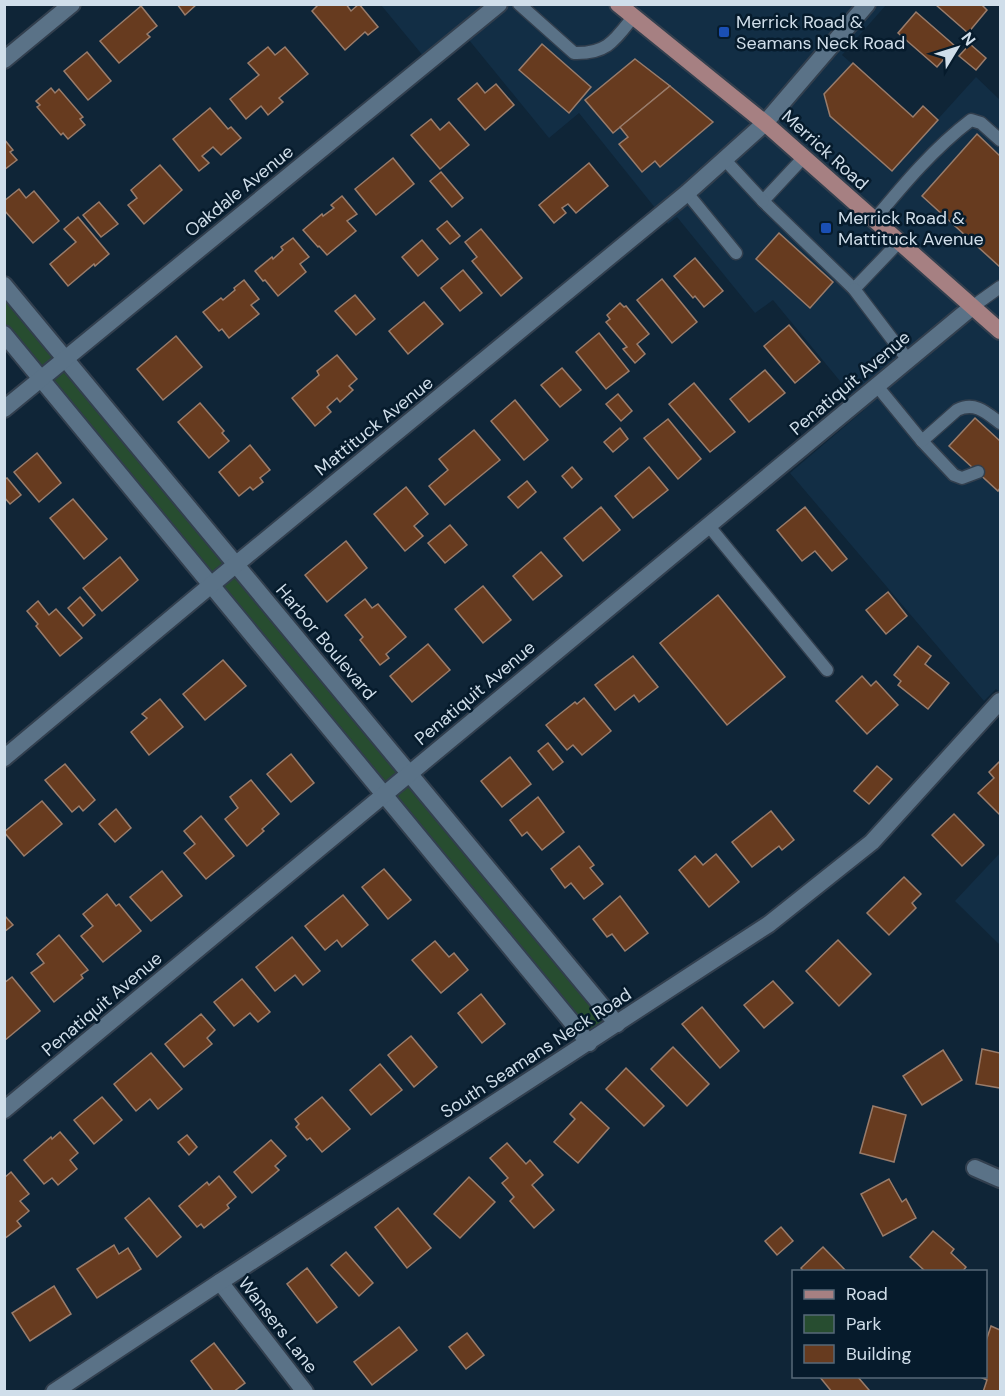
<svg xmlns="http://www.w3.org/2000/svg" width="1005" height="1396" font-family="'DM Sans',sans-serif">
<rect width="100%" height="100%" fill="#0f2537"/>
<g fill="#122e45">
<polygon points="381,5 886,5 842,55 913,117 923,106 938,119 976,77 1000,100 1000,693 996,689 984,701 790,473 864,410 773,300 755,313 677,217 668,224 579,113 549,138 469,40 434,69"/>
<polygon points="1000,853 1000,945 955,901"/>
</g>
<g fill="#274d30">
<polygon points="4,291 59,357 41,372 5,328"/>
<polygon points="65,363 231,564 213,579 47,379"/>
<polygon points="237,572 403,772 385,787 218,587"/>
<polygon points="410,781 608,1022 590,1035 392,796"/>
</g>
<g fill="#673b1f" stroke="#997c6b" stroke-width="1.5">
<polygon points="177,4 197,4 185,15"/>
<polygon points="319,4 346,4 351,11 359,4 378,27 368,35 365,32 345,50 312,11"/>
<polygon points="981,4 987,10 968,33 936,5"/>
<polygon points="141,6 157,26 147,34 150,37 119,63 100,41"/>
<polygon points="916,12 955,46 937,67 898,33"/>
<polygon points="542,44 591,87 569,113 519,70"/>
<polygon points="970,44 986,58 976,70 959,56"/>
<polygon points="268,47 275,55 285,47 308,74 279,98 283,102 268,115 261,106 246,119 230,99 259,75 248,63"/>
<polygon points="87,52 111,81 88,100 64,71"/>
<polygon points="635,59 670,86 613,133 585,100"/>
<polygon points="853,63 913,117 923,106 938,120 892,171 830,116 824,94"/>
<polygon points="477,83 485,93 496,84 514,105 485,130 458,99"/>
<polygon points="670,86 713,122 660,167 655,161 642,172 619,144 628,137 620,127"/>
<polygon points="51,88 55,93 59,89 83,117 80,119 85,125 68,139 63,133 61,135 37,107 40,105 36,101"/>
<polygon points="210,108 228,129 231,127 241,138 221,155 213,147 202,156 209,163 199,171 173,139"/>
<polygon points="431,119 440,130 449,122 469,145 440,169 411,135"/>
<polygon points="977,134 1000,156 1000,267 922,196"/>
<polygon points="4,139 13,150 10,152 17,160 4,170"/>
<polygon points="393,158 414,184 376,215 355,189"/>
<polygon points="589,163 608,186 576,213 568,204 562,208 566,213 554,223 539,205"/>
<polygon points="160,165 182,190 144,224 128,205 137,198 131,190"/>
<polygon points="441,172 463,198 452,207 430,181"/>
<polygon points="19,189 26,198 34,191 59,221 33,243 4,210 4,201"/>
<polygon points="342,196 357,214 347,221 356,231 327,255 319,246 318,247 303,230 322,214 323,216 334,208 331,205"/>
<polygon points="99,202 118,224 101,237 83,215"/>
<polygon points="78,217 109,254 95,266 94,264 68,286 50,264 76,242 64,229"/>
<polygon points="447,221 460,236 450,244 437,229"/>
<polygon points="481,229 522,278 501,296 472,261 477,257 465,242"/>
<polygon points="779,233 833,282 810,308 756,259"/>
<polygon points="293,238 309,257 300,264 306,272 278,296 265,280 263,281 255,271 272,257 273,259 283,250 281,247"/>
<polygon points="422,240 438,259 418,276 402,257"/>
<polygon points="695,258 723,291 704,307 695,296 693,298 674,276"/>
<polygon points="463,270 482,293 460,311 441,288"/>
<polygon points="662,279 697,322 672,343 637,300"/>
<polygon points="244,280 259,299 251,305 259,314 229,338 222,329 219,331 203,312 221,298 223,300 235,290 234,288"/>
<polygon points="355,295 375,319 356,335 335,311"/>
<polygon points="424,302 443,324 408,354 389,331"/>
<polygon points="620,303 624,307 626,306 649,334 637,344 645,354 635,363 623,349 627,347 606,322 610,319 607,315"/>
<polygon points="789,325 820,362 795,383 764,346"/>
<polygon points="599,333 629,371 606,389 576,352"/>
<polygon points="176,336 202,367 163,400 137,369"/>
<polygon points="337,355 357,379 349,386 353,390 340,402 337,398 327,407 331,412 315,426 292,398 319,375 317,371"/>
<polygon points="562,368 581,390 560,407 541,385"/>
<polygon points="765,370 785,393 749,422 730,399"/>
<polygon points="694,383 735,432 710,452 669,404"/>
<polygon points="618,394 632,411 621,421 606,404"/>
<polygon points="515,400 548,440 524,460 491,421"/>
<polygon points="200,403 224,431 222,433 229,441 209,458 178,422"/>
<polygon points="975,418 1000,441 1000,488 998,491 949,446"/>
<polygon points="668,419 701,459 678,479 644,438"/>
<polygon points="620,428 628,439 613,452 604,442"/>
<polygon points="474,430 500,460 445,505 429,486 448,470 439,459"/>
<polygon points="250,445 270,470 260,478 263,482 253,490 250,487 239,496 219,472"/>
<polygon points="37,453 61,483 39,502 14,472"/>
<polygon points="572,467 582,479 572,488 562,476"/>
<polygon points="649,467 668,490 633,518 615,496"/>
<polygon points="7,478 21,495 10,504 4,497 4,480"/>
<polygon points="527,481 536,492 518,508 508,497"/>
<polygon points="406,487 428,514 414,526 423,536 405,551 374,514"/>
<polygon points="73,499 107,539 84,559 50,518"/>
<polygon points="601,507 620,530 583,561 564,538"/>
<polygon points="805,507 847,559 832,571 815,551 802,561 777,530"/>
<polygon points="450,525 467,545 445,563 428,543"/>
<polygon points="346,541 367,568 327,602 305,575"/>
<polygon points="541,552 562,576 533,600 513,576"/>
<polygon points="120,557 138,580 102,611 83,588"/>
<polygon points="483,586 511,620 483,643 455,609"/>
<polygon points="888,592 907,616 886,634 866,610"/>
<polygon points="718,595 785,677 727,725 660,643"/>
<polygon points="80,597 95,615 83,626 68,608"/>
<polygon points="365,599 372,608 378,604 406,637 386,654 389,658 380,665 360,640 363,637 345,615"/>
<polygon points="38,601 49,615 56,609 82,638 60,656 36,626 38,624 27,611"/>
<polygon points="428,644 450,670 412,702 390,676"/>
<polygon points="918,646 931,656 925,664 949,683 928,709 898,685 901,681 894,675"/>
<polygon points="633,656 658,687 639,702 634,695 615,710 595,685"/>
<polygon points="223,660 246,686 205,720 183,694"/>
<polygon points="862,676 871,686 876,681 898,705 867,734 836,701"/>
<polygon points="584,698 611,731 582,755 573,745 567,750 546,725 575,702 577,704"/>
<polygon points="160,699 183,727 149,755 131,732 147,718 142,714"/>
<polygon points="548,743 563,762 553,770 538,751"/>
<polygon points="291,754 314,783 291,802 267,774"/>
<polygon points="510,757 531,784 502,807 481,781"/>
<polygon points="1000,761 1000,815 978,793 994,778 989,772"/>
<polygon points="65,764 95,800 83,811 79,806 72,812 45,780"/>
<polygon points="877,766 892,779 869,804 854,791"/>
<polygon points="251,780 279,814 262,829 264,831 247,846 225,819 238,808 230,797"/>
<polygon points="538,797 564,832 542,850 527,832 522,836 510,820"/>
<polygon points="42,801 62,824 24,856 4,832"/>
<polygon points="116,809 131,828 115,842 99,824"/>
<polygon points="771,811 794,840 782,850 779,846 752,867 732,842"/>
<polygon points="954,814 984,845 962,866 932,835"/>
<polygon points="201,816 234,856 206,879 184,853 195,844 184,831"/>
<polygon points="579,846 594,865 590,868 603,884 584,899 571,883 565,888 551,869"/>
<polygon points="716,854 739,882 709,907 679,870 695,856 703,865"/>
<polygon points="384,869 411,900 388,919 362,887"/>
<polygon points="162,871 182,896 151,921 130,897"/>
<polygon points="904,877 921,894 912,903 916,908 889,935 867,913"/>
<polygon points="107,894 116,906 119,904 141,931 103,962 81,936 93,926 83,914"/>
<polygon points="343,895 368,925 342,947 337,940 325,950 305,926"/>
<polygon points="620,896 648,933 625,951 612,934 607,937 593,919"/>
<polygon points="4,915 13,925 4,932"/>
<polygon points="59,935 88,970 81,975 83,978 54,1002 31,973 44,963 37,954"/>
<polygon points="292,937 320,971 303,985 295,975 275,991 256,967"/>
<polygon points="838,940 871,974 839,1006 806,971"/>
<polygon points="435,941 449,957 454,953 468,970 441,993 412,960"/>
<polygon points="12,977 40,1011 4,1041 4,983"/>
<polygon points="242,979 270,1012 258,1022 250,1013 234,1026 214,1002"/>
<polygon points="773,981 793,1003 764,1028 744,1005"/>
<polygon points="481,994 505,1024 482,1043 458,1013"/>
<polygon points="702,1007 739,1051 720,1068 682,1024"/>
<polygon points="201,1014 215,1030 207,1038 212,1044 184,1067 165,1044"/>
<polygon points="411,1036 437,1067 414,1087 388,1055"/>
<polygon points="673,1047 709,1084 687,1106 651,1069"/>
<polygon points="982,1049 1000,1053 1000,1088 976,1084"/>
<polygon points="943,1050 962,1080 922,1105 903,1076"/>
<polygon points="151,1053 182,1089 158,1109 150,1099 136,1111 114,1084"/>
<polygon points="380,1064 402,1090 371,1115 350,1090"/>
<polygon points="626,1068 664,1106 644,1126 606,1089"/>
<polygon points="102,1097 122,1120 94,1144 74,1120"/>
<polygon points="322,1097 350,1129 322,1152 310,1138 307,1140 296,1127 299,1124 295,1119"/>
<polygon points="581,1102 609,1128 578,1163 554,1142 575,1119 570,1114"/>
<polygon points="873,1106 906,1115 894,1162 860,1153"/>
<polygon points="60,1132 78,1153 70,1160 77,1169 58,1185 52,1178 44,1184 24,1160 51,1137 52,1139"/>
<polygon points="187,1135 197,1147 189,1155 178,1142"/>
<polygon points="271,1140 286,1156 275,1166 279,1170 252,1193 234,1172"/>
<polygon points="507,1143 526,1164 530,1160 543,1175 532,1185 554,1210 534,1228 510,1201 514,1197 502,1183 508,1178 490,1158"/>
<polygon points="11,1172 29,1194 20,1201 29,1211 17,1221 21,1226 4,1239 4,1178"/>
<polygon points="219,1176 236,1197 227,1205 229,1208 204,1228 201,1224 197,1227 179,1206 207,1182 209,1185"/>
<polygon points="469,1177 495,1202 460,1238 434,1214"/>
<polygon points="889,1179 902,1202 906,1199 916,1218 883,1236 861,1194"/>
<polygon points="149,1198 181,1237 157,1257 125,1218"/>
<polygon points="398,1208 431,1248 407,1268 375,1227"/>
<polygon points="781,1227 793,1241 777,1255 765,1241"/>
<polygon points="933,1231 954,1249 951,1253 966,1267 962,1272 926,1272 910,1257"/>
<polygon points="114,1245 119,1254 128,1248 141,1269 97,1298 77,1269"/>
<polygon points="823,1247 847,1272 804,1272 801,1268"/>
<polygon points="346,1252 373,1283 359,1296 331,1265"/>
<polygon points="307,1268 337,1307 317,1323 287,1284"/>
<polygon points="54,1286 71,1314 30,1341 12,1313"/>
<polygon points="991,1326 1000,1330 1000,1392 983,1392 987,1380 978,1376 986,1376 986,1341"/>
<polygon points="399,1327 417,1350 372,1385 354,1362"/>
<polygon points="467,1333 484,1355 466,1369 449,1347"/>
<polygon points="214,1343 245,1383 233,1392 214,1392 191,1361"/>
<polygon points="819,1376 857,1376 869,1390 867,1392 832,1392"/>
</g>
<g fill="none" stroke-linecap="round" stroke-linejoin="round">
<g stroke="#323f4e" stroke-width="15">
<g id="service">
<path d="M519 4 574 53C607 54 615 40 633 17"/>
<polyline points="804,157 763,201 854,289 899,242"/>
<polyline points="725,160 763,201"/>
<polyline points="687,193 736,253"/>
<path d="M874 220C904 184 934 148 971 120L981 123 1000 140"/>
<polyline points="854,289 908,360"/>
<polyline points="972,307 1000,287"/>
<polyline points="877,386 922,441 954,475 962,478 978,472"/>
<path d="M922 441 957 410C975 401 987 413 1000 423"/>
<polyline points="708,525 827,670"/>
</g>
</g>
<g stroke="#323f4e" stroke-width="20">
<g id="minor">
<polyline points="4,60 72,4"/>
<polyline points="4,285 617,1024"/>
<polyline points="4,334 589,1043"/>
<polyline points="4,409 499,4"/>
<polyline points="4,758 211,585 687,193 765,123"/>
<polyline points="4,1110 972,307"/>
<polyline points="975,1168 1000,1179"/>
<polyline points="220,1282 305,1392"/>
<polyline points="54,1392 220,1282 769,924 872,842 1000,701"/>
</g>
</g>
<g stroke="#323f4e" stroke-width="20">
<polyline id="tertiary" points="765,123 867,4"/>
</g>
<g stroke="#323f4e" stroke-width="20">
<polyline id="primary" points="618,4 765,123 1000,331"/>
</g>
<use href="#service" stroke="#5a7287" stroke-width="12"/>
<use href="#minor" stroke="#5a7287" stroke-width="16"/>
<use href="#tertiary" stroke="#5a7287" stroke-width="16"/>
<use href="#primary" stroke="#a68082" stroke-width="16"/>
</g>
<g fill="#1a4fb4" stroke="#061b2c" stroke-width="2">
<rect x="718" y="26" width="12" height="12" rx="3"/>
<rect x="820" y="222" width="12" height="12" rx="3"/>
</g>
<g text-anchor="middle" stroke-width="5" stroke-linejoin="round" paint-order="stroke">
<g font-size="18" fill="#d0deea" stroke="#061b2c" text-anchor="start">
<text x="736" y="28">Merrick Road &amp;<tspan x="736" dy="21">Seamans Neck Road</tspan></text>
<text x="838" y="224">Merrick Road &amp;<tspan x="838" dy="21">Mattituck Avenue</tspan></text>
</g>
<g font-size="18" fill="#d0deea" stroke="#061b2c">
<text transform="translate(825 150) rotate(42)" y="6">Merrick Road</text>
<text transform="translate(239 191) rotate(-39)" y="6">Oakdale Avenue</text>
<text transform="translate(850 383) rotate(-40)" y="6">Penatiquit Avenue</text>
<text transform="translate(374 426) rotate(-39)" y="6">Mattituck Avenue</text>
<text transform="translate(326 642) rotate(50)" y="6">Harbor Boulevard</text>
<text transform="translate(475 693) rotate(-40)" y="6">Penatiquit Avenue</text>
<text transform="translate(102 1004) rotate(-40)" y="6">Penatiquit Avenue</text>
<text transform="translate(536 1053) rotate(-33)" y="6">South Seamans Neck Road</text>
<text transform="translate(278 1325) rotate(52)" y="6">Wansers Lane</text>
</g>
</g>
<rect width="1005" height="1396" fill="none" stroke="#d0deea" stroke-width="12"/>
<rect x="792" y="1270" width="195" height="108" fill="#061b2c" stroke="#576978" stroke-width="1.5"/>
<rect x="804" y="1290" width="30" height="9" fill="#a68082" stroke="#576978" stroke-width="1.5"/>
<text x="846" y="1300" font-size="18" fill="#d0deea">Road</text>
<rect x="804" y="1315" width="30" height="18" fill="#274d30" stroke="#576978" stroke-width="1.5"/>
<text x="846" y="1330" font-size="18" fill="#d0deea">Park</text>
<rect x="804" y="1345" width="30" height="18" fill="#673b1f" stroke="#576978" stroke-width="1.5"/>
<text x="846" y="1360" font-size="18" fill="#d0deea">Building</text>
<g transform="translate(957 48) rotate(52)" stroke="#061b2c" stroke-width="4.5" paint-order="stroke">
<path d="M0-4.5L10 22L0 15L-10 22Z" fill="#d0deea"/>
<text y="-9" font-size="16" font-weight="bold" text-anchor="middle" fill="#d0deea">N</text>
</g>
</svg>
